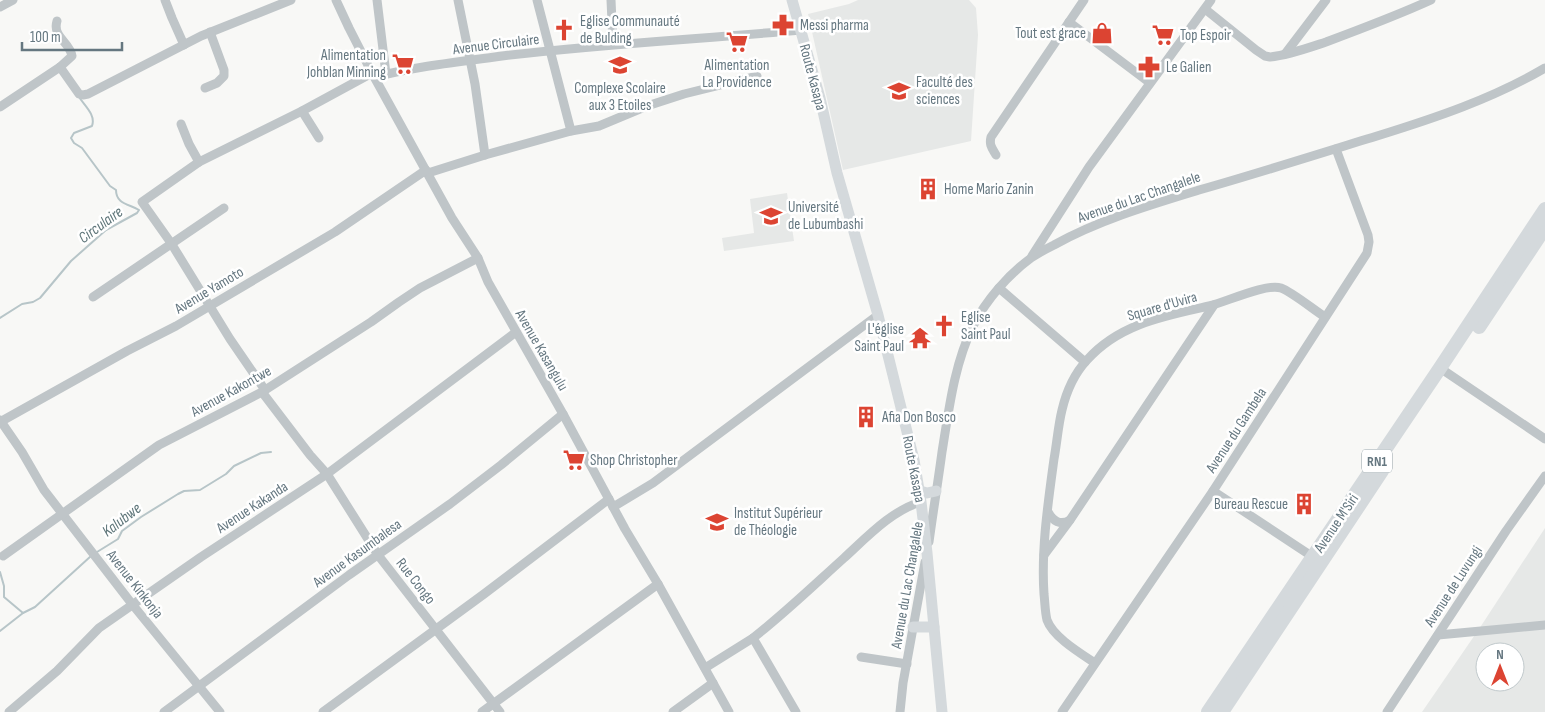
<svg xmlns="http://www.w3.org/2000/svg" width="1545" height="712" font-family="'Sofia Sans Condensed',sans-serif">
<rect width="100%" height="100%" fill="#f8f8f6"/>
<g fill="#e6e8e7" fill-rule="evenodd">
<polygon points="858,0 969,0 976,8 978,35 971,141 843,170 808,14 849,4"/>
<polygon points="787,193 794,241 724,251 722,238 754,233 750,199"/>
<path d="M1545 528V712H1422L1481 626ZM1485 652H1515V682H1485Z"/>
</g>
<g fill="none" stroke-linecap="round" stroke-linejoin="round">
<g stroke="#b7c5c8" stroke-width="2">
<path d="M0 318 22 304 33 302 40 298 71 261 106 230 137 213 139 210C129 204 116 204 116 190L110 186 82 148 74 143 71 138 74 133 92 126C96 115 85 106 79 97"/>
<polyline points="97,552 118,539 122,531 141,517 178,494 184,491 200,490 226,474 234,466 261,453 271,452"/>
<polyline points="0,572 4,586 4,597 23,613"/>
<polyline points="0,631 23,613 35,607 91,556"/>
</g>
<g stroke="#bfc5c8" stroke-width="9">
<polyline points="165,0 172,18 184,45"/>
<polyline points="336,0 349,28 372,73 452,218 478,258 488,282 563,414 625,529 658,584 729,712"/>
<polyline points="377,0 386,74"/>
<polyline points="458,0 475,84 485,155"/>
<polyline points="537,0 571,131"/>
<polyline points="611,0 613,44"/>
<polyline points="0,7 13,0"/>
<path d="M1205 9 1256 50 1265 56 1270 57C1289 55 1308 48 1326 42 1361 29 1396 16 1431 0"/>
<polyline points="1069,22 1150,83"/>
<polyline points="1285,54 1326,0"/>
<polyline points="60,67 79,94 83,95 88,94 201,36 291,0"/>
<path d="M375 77C416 66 460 62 502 56 601 44 701 39 801 30"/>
<polyline points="205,88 217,83 224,76 224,70 210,32"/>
<path d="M0 107 60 67 72 56C70 42 52 37 57 21"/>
<polyline points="302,111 319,138"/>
<polyline points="181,124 189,144 199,162"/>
<path d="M996 155C992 148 989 145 991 137L1084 0"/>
<polyline points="428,173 485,155 571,131 599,126 647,106 684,94 757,76"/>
<polyline points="1032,256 1089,167 1211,0"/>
<polyline points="999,288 1085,362"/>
<polyline points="93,297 224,208"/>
<polyline points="1440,368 1545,439"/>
<polyline points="265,390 230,339 171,243 142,202 199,162 302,111 372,73"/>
<polyline points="262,392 310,455 327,474 378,555 500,712"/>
<polyline points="0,420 22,452 44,490 132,604 220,712"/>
<polyline points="0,422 127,351 176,326 335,232 426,170"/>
<polyline points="1213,491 1313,557"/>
<polyline points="613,507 653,483 878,315"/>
<path d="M1048 512C1053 521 1060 526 1070 520"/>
<path d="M929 542C933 512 938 482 942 452 949 409 954 365 973 326 986 300 1008 275 1031 258 1038 253 1046 249 1054 245 1099 220 1150 205 1199 190 1259 173 1318 154 1377 136 1435 118 1492 99 1545 68"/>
<polyline points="1044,555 1070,520 1214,305"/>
<polyline points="3,556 159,445 262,392 371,322 399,302 420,288 478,258"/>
<polyline points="1438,635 1545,625"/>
<polyline points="861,657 907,664"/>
<path d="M1095 663C1080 653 1053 637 1047 620 1045 612 1045 603 1044 594 1041 550 1048 503 1054 459 1057 443 1058 426 1062 410 1066 393 1074 374 1087 360 1119 324 1164 316 1209 306 1226 302 1266 283 1281 288 1292 292 1314 310 1325 317"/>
<polyline points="705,668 753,638"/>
<polyline points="9,712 57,671 99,628 201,557 327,474 516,332"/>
<polyline points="164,712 349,575 450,504 501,465 563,414"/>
<polyline points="323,712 484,594 609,499"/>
<polyline points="482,712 658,584"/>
<polyline points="673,712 713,683"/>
<path d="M796 712 753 638C785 613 814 585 844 558 866 538 892 510 921 502"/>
<polyline points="900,712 903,683 925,562"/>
<polyline points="1062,712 1213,491 1367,253 1369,242 1368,235 1336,149"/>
<polyline points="1387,712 1506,531 1545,476"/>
</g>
<g stroke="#d4d9dc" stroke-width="11">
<polyline points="792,0 820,98 837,173 878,315 914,460 921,502 927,553 942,712"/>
<polyline points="920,491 927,493 936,491"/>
<polyline points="913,627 934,627"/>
</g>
<g stroke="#d4d9dc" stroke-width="14">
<polyline points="1479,327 1545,228"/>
<polyline points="1208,712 1440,368 1545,209"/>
<polyline points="1222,712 1382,471"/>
</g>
</g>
<defs>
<g id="pharmacy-bare" transform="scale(1.725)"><path d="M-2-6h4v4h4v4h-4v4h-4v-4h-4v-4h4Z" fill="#dc4432" stroke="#fff" stroke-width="2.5" paint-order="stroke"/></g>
<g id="church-bare" transform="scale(1.725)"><path d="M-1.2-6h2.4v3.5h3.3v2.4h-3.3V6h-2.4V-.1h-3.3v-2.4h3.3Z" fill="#dc4432" stroke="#fff" stroke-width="2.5" paint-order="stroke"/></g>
<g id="shop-bare" transform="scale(1.725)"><path d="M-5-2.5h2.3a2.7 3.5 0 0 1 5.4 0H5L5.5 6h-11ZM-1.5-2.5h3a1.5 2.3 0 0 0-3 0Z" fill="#dc4432" stroke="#fff" stroke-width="2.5" paint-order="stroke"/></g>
<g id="supermarket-bare" transform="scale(1.725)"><path d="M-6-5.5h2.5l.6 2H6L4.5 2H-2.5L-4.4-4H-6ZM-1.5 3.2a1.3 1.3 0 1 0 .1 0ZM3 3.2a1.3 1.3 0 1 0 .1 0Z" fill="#dc4432" stroke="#fff" stroke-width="2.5" paint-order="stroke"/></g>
<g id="school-bare" transform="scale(1.725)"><path d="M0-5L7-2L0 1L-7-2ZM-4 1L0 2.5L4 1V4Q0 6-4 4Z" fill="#dc4432" stroke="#fff" stroke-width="2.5" paint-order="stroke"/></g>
<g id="university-bare" transform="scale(1.725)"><path d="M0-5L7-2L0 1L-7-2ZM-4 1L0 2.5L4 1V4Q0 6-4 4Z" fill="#dc4432" stroke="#fff" stroke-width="2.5" paint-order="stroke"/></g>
<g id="building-bare" transform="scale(1.725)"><path d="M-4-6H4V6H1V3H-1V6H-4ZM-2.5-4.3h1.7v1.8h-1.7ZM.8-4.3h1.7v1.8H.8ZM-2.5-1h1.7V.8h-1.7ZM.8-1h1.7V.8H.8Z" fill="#dc4432" stroke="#fff" stroke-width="2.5" paint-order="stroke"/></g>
<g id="temple-bare" transform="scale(1.725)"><path d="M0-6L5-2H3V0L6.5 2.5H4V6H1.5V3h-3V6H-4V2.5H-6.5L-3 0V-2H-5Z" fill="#dc4432" stroke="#fff" stroke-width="2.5" paint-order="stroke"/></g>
</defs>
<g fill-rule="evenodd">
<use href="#pharmacy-bare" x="783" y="25"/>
<use href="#church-bare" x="564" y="30"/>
<use href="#shop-bare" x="1102" y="33"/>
<use href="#supermarket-bare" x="1163" y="35"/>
<use href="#supermarket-bare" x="737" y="42"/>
<use href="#supermarket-bare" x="403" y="64"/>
<use href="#school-bare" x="620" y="65"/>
<use href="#pharmacy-bare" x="1149" y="67"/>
<use href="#university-bare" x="899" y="91"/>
<use href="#building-bare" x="928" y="189"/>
<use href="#university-bare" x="771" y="216"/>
<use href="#church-bare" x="944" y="326"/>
<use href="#temple-bare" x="920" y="338"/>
<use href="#building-bare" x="866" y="417"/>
<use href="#supermarket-bare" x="574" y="460"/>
<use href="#building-bare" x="1304" y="504"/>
<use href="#university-bare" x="717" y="522"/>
</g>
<g text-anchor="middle" stroke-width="5" stroke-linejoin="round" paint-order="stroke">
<rect fill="#fff" stroke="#93a0a6" stroke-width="1" x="1362" y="449.5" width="30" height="23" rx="4"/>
<g font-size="14" font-weight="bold" fill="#657780">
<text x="1377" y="466">RN1</text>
</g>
<g font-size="15" fill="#657780" stroke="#fff" text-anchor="start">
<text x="580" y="26">Eglise Communauté<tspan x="580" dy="17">de Bulding</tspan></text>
<text x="800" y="30">Messi pharma</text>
<text x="1086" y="38" text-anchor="end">Tout est grace</text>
<text x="1180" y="40">Top Espoir</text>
<text x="386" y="60" text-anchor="end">Alimentation<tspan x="386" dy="17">Johblan Minning</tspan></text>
<text x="737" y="70" text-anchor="middle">Alimentation<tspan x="737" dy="17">La Providence</tspan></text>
<text x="1166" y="72">Le Galien</text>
<text x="916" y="87">Faculté des<tspan x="916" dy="17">sciences</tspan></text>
<text x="620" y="93" text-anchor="middle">Complexe Scolaire<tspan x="620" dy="17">aux 3 Etoiles</tspan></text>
<text x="944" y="194">Home Mario Zanin</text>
<text x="788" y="212">Université<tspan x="788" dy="17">de Lubumbashi</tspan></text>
<text x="961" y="322">Eglise<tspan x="961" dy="17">Saint Paul</tspan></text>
<text x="904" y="334" text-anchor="end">L'église<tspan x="904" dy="17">Saint Paul</tspan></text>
<text x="882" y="422">Afia Don Bosco</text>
<text x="590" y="465">Shop Christopher</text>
<text x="1288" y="509" text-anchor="end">Bureau Rescue</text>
<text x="734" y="518">Institut Supérieur<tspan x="734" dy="17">de Théologie</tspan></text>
</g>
<g font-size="15" fill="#657780" stroke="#fff">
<text transform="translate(496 44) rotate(-7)" y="5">Avenue Circulaire</text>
<text transform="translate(813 77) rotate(75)" y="5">Route Kasapa</text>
<text transform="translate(1139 197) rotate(-19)" y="5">Avenue du Lac Changalele</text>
<text transform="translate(209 290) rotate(-31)" y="5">Avenue Yamoto</text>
<text transform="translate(1162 306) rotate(-16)" y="5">Square d'Uvira</text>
<text transform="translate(542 350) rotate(60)" y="5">Avenue Kasangulu</text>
<text transform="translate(231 391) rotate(-29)" y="5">Avenue Kakontwe</text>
<text transform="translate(1236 430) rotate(-57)" y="5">Avenue du Gambela</text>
<text transform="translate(914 469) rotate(79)" y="5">Route Kasapa</text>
<text transform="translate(252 507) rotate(-33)" y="5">Avenue Kakanda</text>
<text transform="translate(1336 523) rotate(-56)" y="5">Avenue M'Siri</text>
<text transform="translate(357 553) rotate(-36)" y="5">Avenue Kasumbalesa</text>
<text transform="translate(416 581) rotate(52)" y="5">Rue Congo</text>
<text transform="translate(135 584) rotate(52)" y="5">Avenue Kinkonja</text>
<text transform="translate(907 585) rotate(-80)" y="5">Avenue du Lac Changalele</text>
<text transform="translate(1453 586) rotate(-57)" y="5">Avenue de Luvungi</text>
</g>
<g font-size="16" font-style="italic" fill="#5f767a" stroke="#fff">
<text transform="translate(100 224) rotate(-36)" y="6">Circulaire</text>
<text transform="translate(121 519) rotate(-38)" y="6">Kalubwe</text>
</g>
</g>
<g transform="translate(1500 667)"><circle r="24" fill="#ffffff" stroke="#c1c9cc"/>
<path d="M0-4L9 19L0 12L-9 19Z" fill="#dc4432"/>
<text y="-8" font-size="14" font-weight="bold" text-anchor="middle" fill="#657780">N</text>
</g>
<path d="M22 42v8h100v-8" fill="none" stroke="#657780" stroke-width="2.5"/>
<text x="30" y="42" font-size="15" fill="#657780" stroke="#ffffff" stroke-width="4" paint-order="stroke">100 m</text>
</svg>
